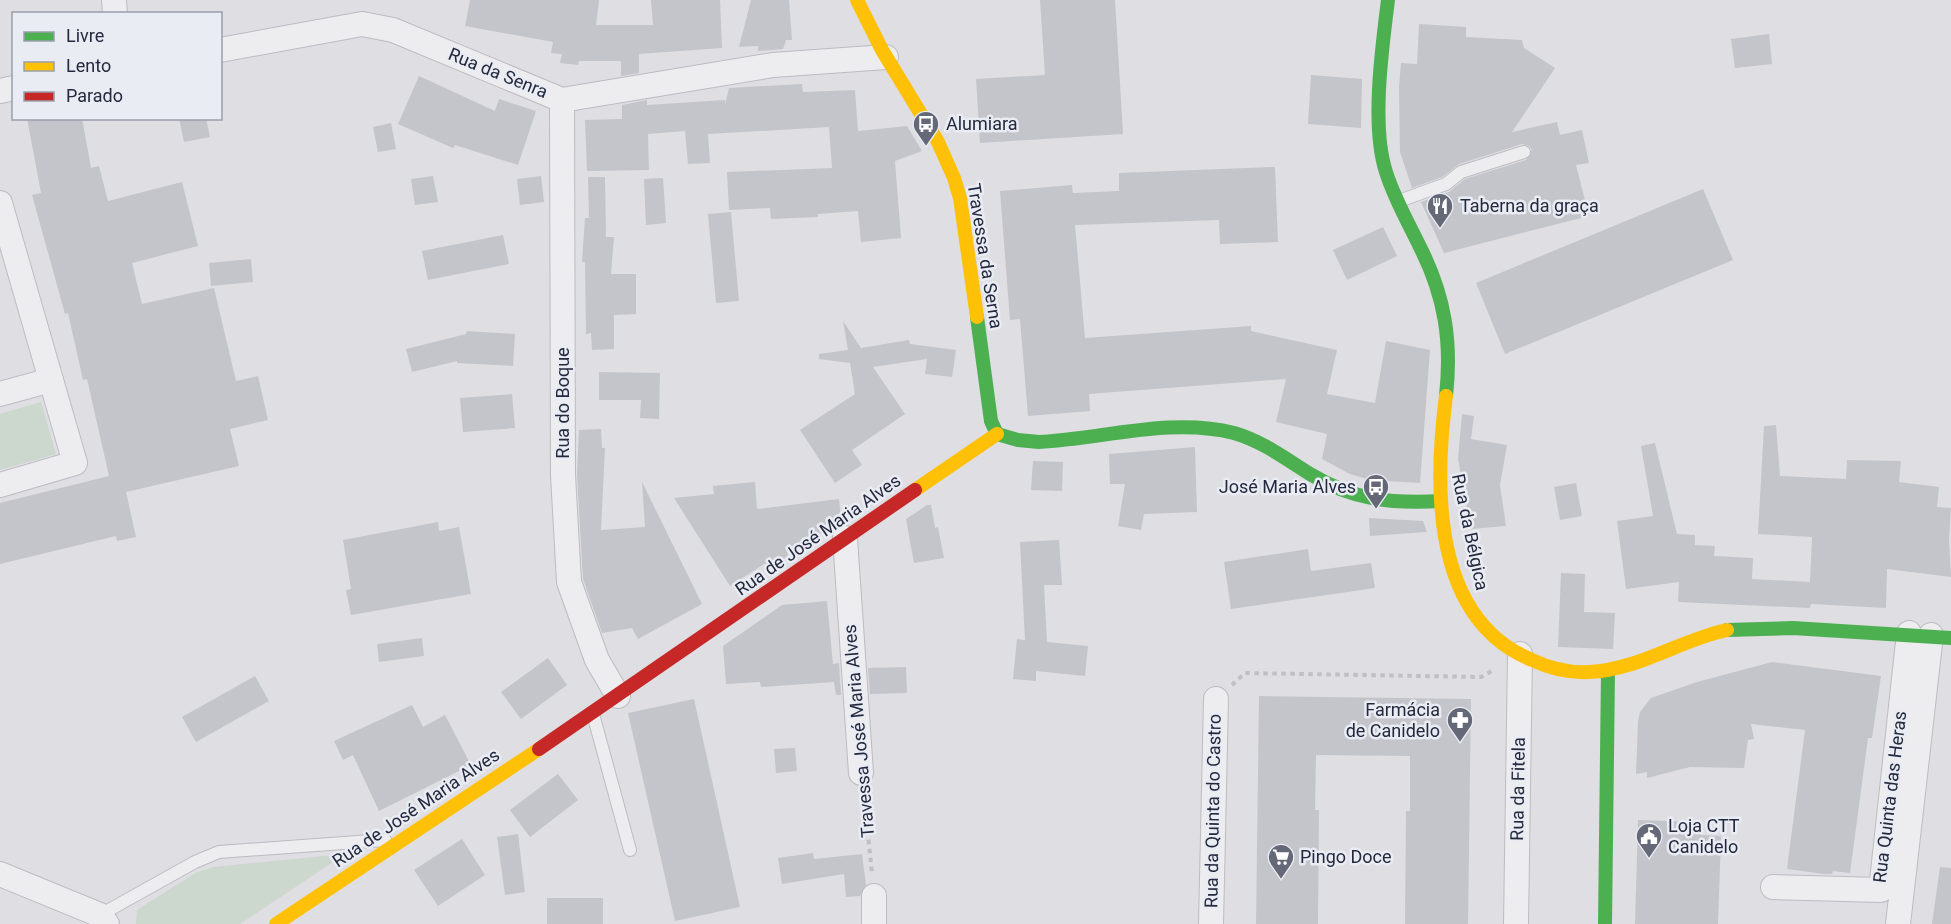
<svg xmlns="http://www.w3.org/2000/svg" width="1951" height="924" font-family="Roboto,sans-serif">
<rect width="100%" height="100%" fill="#dedee3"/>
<g fill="#ccd7cd">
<polygon points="41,402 56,454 0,470 0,414"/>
<polygon points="345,854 240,924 136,924 137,910 197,872 214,867"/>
</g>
<g fill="#c4c5ca">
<polygon points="470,0 599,0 596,25 653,25 651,0 720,0 722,48 639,54 639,73 621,76 621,61 579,61 578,65 560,63 562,54 551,53 553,42 465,26"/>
<polygon points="751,0 789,0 792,40 786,40 783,49 758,51 758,46 739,47"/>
<polygon points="1040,0 1115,0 1123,134 980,143 976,79 1045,75"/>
<polygon points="1419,24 1466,27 1466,37 1522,40 1524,48 1555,68 1512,132 1557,122 1560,135 1582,130 1589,163 1576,165 1589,216 1444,253 1421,202 1449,192 1465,179 1526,160 1532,150 1529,146 1522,144 1459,164 1442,177 1412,188 1400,152 1399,87 1401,63 1417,64"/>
<polygon points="1769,34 1772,64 1735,68 1731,39"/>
<polygon points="1311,75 1362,79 1361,128 1308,124"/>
<polygon points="419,76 495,111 499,99 536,111 518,165 455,145 453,148 398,124"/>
<polygon points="802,84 803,92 855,90 858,131 907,126 922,151 895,161 901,238 861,242 858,211 818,214 818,217 771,219 770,208 729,210 727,172 832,168 829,127 708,134 710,163 688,164 685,131 648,134 649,170 587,171 585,120 622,119 622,105 647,100 647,105 725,100 725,105 729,88"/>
<polygon points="27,118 82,118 91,168 99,166 108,201 182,182 198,246 132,263 142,304 214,288 236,381 258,376 268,420 230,429 239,466 126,492 136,537 117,541 116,536 0,564 0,503 109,476 87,379 83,380 68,313 65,314 32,195 41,193"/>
<polygon points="179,118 206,118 210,137 184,142"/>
<polygon points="391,123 396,149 378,152 373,127"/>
<polygon points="1275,167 1278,242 1220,244 1219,220 1075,225 1085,338 1251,326 1251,331 1337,350 1327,394 1375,403 1386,341 1430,350 1420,483 1370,480 1350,474 1322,459 1327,434 1276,422 1286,379 1089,394 1090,411 1028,416 1020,319 1010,320 1000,191 1072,185 1073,193 1119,191 1119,173"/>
<polygon points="433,176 438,202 415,205 411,179"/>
<polygon points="541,176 544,202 520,205 517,179"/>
<polygon points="588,177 605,177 606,237 614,237 611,274 636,274 636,314 614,315 614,349 592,350 591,333 586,334 585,262 582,262 585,218 589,218"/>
<polygon points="663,178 666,223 646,225 644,179"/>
<polygon points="1703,189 1733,260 1505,354 1476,283"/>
<polygon points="731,212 739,301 716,303 708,214"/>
<polygon points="1383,227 1397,256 1347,280 1333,250"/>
<polygon points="503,235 509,264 428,280 422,251"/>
<polygon points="251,259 253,282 211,286 209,263"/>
<polygon points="843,321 861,348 909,340 910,344 956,350 952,377 925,374 927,359 873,367 905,414 852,450 862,465 835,483 800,430 855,394 850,363 819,359 819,354 848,350"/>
<polygon points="467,331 515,334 513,366 457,363 457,361 412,372 406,349 466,334"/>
<polygon points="599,372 660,373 659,419 640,418 641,400 599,400"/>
<polygon points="512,394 515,428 463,432 460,398"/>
<polygon points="1462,414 1474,416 1471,439 1507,445 1500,485 1506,526 1471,529 1458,459"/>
<polygon points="1776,425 1780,476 1846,479 1847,460 1901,461 1899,482 1939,487 1937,507 1951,508 1949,539 1951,577 1887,569 1886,608 1811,604 1810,608 1678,602 1679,582 1626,589 1617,521 1653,516 1641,446 1655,443 1677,534 1695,535 1695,545 1715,546 1714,556 1753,558 1752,579 1810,582 1812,537 1758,534 1764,426"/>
<polygon points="601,429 602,448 605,448 601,530 645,527 642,482 702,604 638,639 632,628 602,633 583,579 577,475 579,430"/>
<polygon points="1195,447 1197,512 1144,514 1141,530 1118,526 1125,484 1110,484 1109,454"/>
<polygon points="1033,461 1063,462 1062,491 1031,490"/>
<polygon points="755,482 757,509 839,499 841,519 817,536 804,537 804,545 786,547 788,556 778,563 764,564 730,586 674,498 714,494 713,486"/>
<polygon points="1576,483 1582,516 1560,520 1554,487"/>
<polygon points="927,505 931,505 935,528 938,527 944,558 914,563 906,519"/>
<polygon points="1369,518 1423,521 1427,532 1370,536"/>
<polygon points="438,522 439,531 459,527 471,594 351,615 346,590 351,589 343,540"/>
<polygon points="1059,540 1062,585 1044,585 1047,642 1088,646 1085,676 1036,671 1036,681 1013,679 1017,639 1025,640 1020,542"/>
<polygon points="1308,549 1311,571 1371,563 1375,588 1231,609 1224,562"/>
<polygon points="1561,573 1585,574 1584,612 1615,613 1613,649 1558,647"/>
<polygon points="827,601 833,664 839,663 841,695 836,695 834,682 761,687 760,682 726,684 723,646 782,605"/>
<polygon points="422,638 424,656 379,662 377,644"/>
<polygon points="548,658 567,685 521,719 501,692"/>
<polygon points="1772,662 1881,676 1872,738 1868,738 1850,873 1833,871 1832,874 1824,874 1787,869 1805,730 1751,724 1754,739 1748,740 1744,768 1690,767 1647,778 1647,772 1636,774 1638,721 1640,712 1651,698 1697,682"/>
<polygon points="906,667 907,693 870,694 868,668"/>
<polygon points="255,676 269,701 196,742 182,717"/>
<polygon points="1259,696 1471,699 1468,924 1405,924 1406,811 1410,811 1410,756 1316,755 1315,810 1319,810 1318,924 1256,924"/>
<polygon points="694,699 740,907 675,921 628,713"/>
<polygon points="412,705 423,727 445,715 471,765 379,811 353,755 343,760 334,741"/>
<polygon points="795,748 797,771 776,773 774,749"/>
<polygon points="558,774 578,800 530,837 510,810"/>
<polygon points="1638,820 1701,822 1701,835 1721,836 1718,924 1635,924"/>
<polygon points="518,834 525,892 505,895 497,837"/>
<polygon points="462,839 485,875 438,906 414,870"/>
<polygon points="813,853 814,859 862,854 866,885 860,896 846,897 844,874 782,884 778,858"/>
<polygon points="1940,867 1951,868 1951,924 1932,924"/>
<rect x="547" y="898" width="56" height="26"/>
</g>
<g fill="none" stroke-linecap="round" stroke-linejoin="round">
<g stroke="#bcbcc1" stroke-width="14">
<g id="lane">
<polyline points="1399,201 1446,184 1461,172 1524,152"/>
<polyline points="593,714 630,850"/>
<polyline points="100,915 195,862 219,852 385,840"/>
</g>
</g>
<g stroke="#bcbcc1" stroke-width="26">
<g id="street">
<polyline points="114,0 115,14"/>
<polyline points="220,50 362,24 393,30 562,100 773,65 886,57"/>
<polyline points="0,91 14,88"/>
<polyline points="562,100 563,475 569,582 597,660 618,696"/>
<polyline points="0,203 51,380 0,394"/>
<polyline points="0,485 75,463 51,380"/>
<polyline points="845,538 861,773"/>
<polyline points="0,874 100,915 107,924"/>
<polyline points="1773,887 1881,890 1909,633"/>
<polyline points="874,924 874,896"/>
<polyline points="1211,924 1216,699"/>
<polyline points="1516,924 1520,654"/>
<polyline points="1898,924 1931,635"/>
</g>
</g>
<g stroke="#bfbfc5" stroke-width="4" stroke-dasharray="4.5 4.5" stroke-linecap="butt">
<polyline points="1232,685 1245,673 1481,677 1492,671"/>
<polyline points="864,795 872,874"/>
</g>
<use href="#lane" stroke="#ededf0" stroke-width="12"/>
<use href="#street" stroke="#ededf0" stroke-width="24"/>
<g stroke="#4caf50" stroke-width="14">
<path d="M1388 0C1382 48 1371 127 1386 172 1394 198 1408 222 1420 247 1445 296 1452 342 1446 396"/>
<polyline points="977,317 991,421 997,434"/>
<path d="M997 434 1018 440 1039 442C1102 439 1171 417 1234 433 1262 441 1286 459 1310 474 1353 500 1392 504 1441 501"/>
<polyline points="1727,630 1793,628 1951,638"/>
<polyline points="1605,924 1608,671"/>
</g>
<g stroke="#ffc107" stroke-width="14">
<polyline points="857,0 882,50 938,142 954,178 960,198 977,317"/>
<path d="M1446 396C1434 487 1432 619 1532 660 1549 668 1570 673 1589 672 1638 670 1680 640 1727 630"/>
<polyline points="915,490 997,434"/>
<polyline points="276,924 539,749"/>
</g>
<polyline stroke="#c62828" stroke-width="14" points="539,749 915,490"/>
</g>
<defs>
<g id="bus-pin" transform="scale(1.35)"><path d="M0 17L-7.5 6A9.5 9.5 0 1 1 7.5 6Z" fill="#656877" stroke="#eaecf4"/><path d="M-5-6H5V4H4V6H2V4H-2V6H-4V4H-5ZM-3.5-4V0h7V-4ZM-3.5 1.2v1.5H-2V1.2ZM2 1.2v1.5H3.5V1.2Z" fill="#fff"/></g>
<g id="restaurant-pin" transform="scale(1.35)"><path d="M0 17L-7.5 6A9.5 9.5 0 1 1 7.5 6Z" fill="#656877" stroke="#eaecf4"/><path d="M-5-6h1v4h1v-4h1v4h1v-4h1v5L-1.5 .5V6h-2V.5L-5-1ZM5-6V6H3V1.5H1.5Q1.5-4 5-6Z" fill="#fff"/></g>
<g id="pharmacy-pin" transform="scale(1.35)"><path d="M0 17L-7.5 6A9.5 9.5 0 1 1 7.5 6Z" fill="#656877" stroke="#eaecf4"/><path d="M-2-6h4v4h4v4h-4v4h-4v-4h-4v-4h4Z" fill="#fff"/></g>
<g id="civic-pin" transform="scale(1.35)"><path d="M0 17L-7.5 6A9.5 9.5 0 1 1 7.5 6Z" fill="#656877" stroke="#eaecf4"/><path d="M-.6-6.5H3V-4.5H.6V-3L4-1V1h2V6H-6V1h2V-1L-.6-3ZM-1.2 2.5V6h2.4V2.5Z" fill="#fff"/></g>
<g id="supermarket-pin" transform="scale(1.35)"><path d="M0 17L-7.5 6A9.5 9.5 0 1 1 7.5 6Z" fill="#656877" stroke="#eaecf4"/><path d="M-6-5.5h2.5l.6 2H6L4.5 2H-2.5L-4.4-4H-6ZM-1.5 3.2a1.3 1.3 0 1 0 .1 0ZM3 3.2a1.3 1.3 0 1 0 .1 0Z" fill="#fff"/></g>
</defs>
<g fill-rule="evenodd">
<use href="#bus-pin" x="926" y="124"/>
<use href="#restaurant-pin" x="1440" y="206"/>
<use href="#bus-pin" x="1376" y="487"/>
<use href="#pharmacy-pin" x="1460" y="720"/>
<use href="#civic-pin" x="1649" y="836"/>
<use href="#supermarket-pin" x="1281" y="857"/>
</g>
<g text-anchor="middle" stroke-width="5" stroke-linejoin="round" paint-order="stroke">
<g font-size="18" fill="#24293d" stroke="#eaecf4">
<text transform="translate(498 73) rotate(22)" y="6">Rua da Senra</text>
<text transform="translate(985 256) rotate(81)" y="6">Travessa da Serna</text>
<text transform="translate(563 403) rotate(-90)" y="6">Rua do Boque</text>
<text transform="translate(1470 532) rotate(78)" y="6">Rua da Bélgica</text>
<text transform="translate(818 535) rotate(-35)" y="6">Rua de José Maria Alves</text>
<text transform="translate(859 731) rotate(-95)" y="6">Travessa José Maria Alves</text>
<text transform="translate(1518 789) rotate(-89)" y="6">Rua da Fitela</text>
<text transform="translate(1890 797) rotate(-83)" y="6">Rua Quinta das Heras</text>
<text transform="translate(416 808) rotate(-34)" y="6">Rua de José Maria Alves</text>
<text transform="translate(1213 811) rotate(-89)" y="6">Rua da Quinta do Castro</text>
</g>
<g font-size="18" fill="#24293d" stroke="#eaecf4" text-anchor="start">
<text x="946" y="130">Alumiara</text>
<text x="1460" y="212">Taberna da graça</text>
<text x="1356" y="493" text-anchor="end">José Maria Alves</text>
<text x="1440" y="716" text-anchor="end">Farmácia<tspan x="1440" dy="21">de Canidelo</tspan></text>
<text x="1668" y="832">Loja CTT<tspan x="1668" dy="21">Canidelo</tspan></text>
<text x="1300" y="863">Pingo Doce</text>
</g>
</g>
<rect x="12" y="12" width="210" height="108" fill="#eaecf4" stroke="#9b9eab" stroke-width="1.5"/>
<rect x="24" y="32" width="30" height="9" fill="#4caf50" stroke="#9b9eab" stroke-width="1.5"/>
<text x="66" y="42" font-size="18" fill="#24293d">Livre</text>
<rect x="24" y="62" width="30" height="9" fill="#ffc107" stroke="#9b9eab" stroke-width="1.5"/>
<text x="66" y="72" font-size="18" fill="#24293d">Lento</text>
<rect x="24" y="92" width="30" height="9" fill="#c62828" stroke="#9b9eab" stroke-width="1.5"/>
<text x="66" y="102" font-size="18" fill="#24293d">Parado</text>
</svg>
